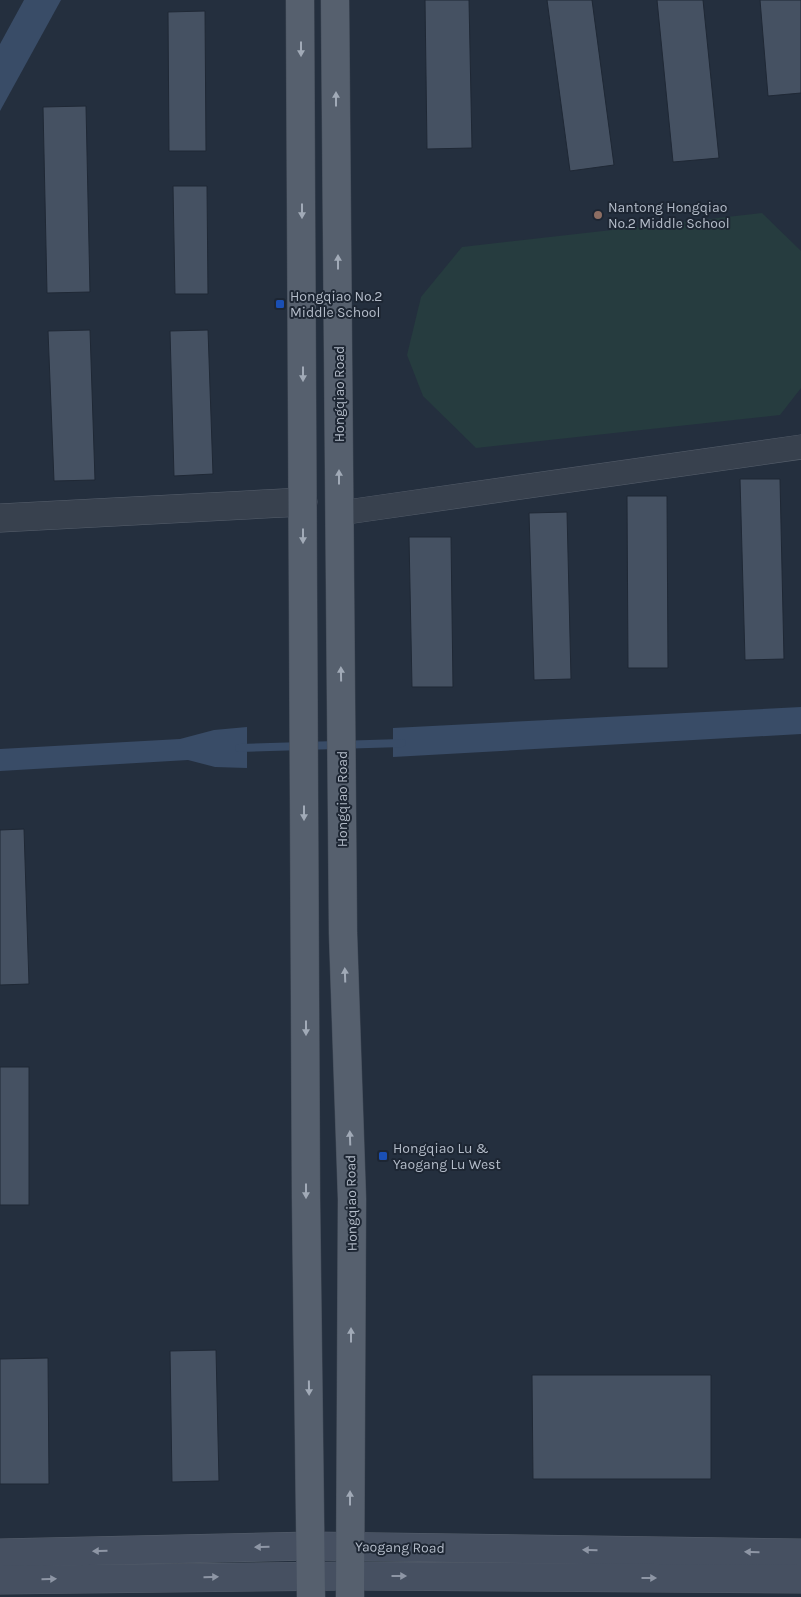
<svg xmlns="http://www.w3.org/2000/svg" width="801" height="1597" font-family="Karla,sans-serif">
<rect width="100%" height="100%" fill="#242f3e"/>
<polygon fill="#263c3f" points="762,213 801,251 801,388 780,415 476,448 423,396 407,355 421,297 462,247"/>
<g fill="#394c67">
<polygon points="24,0 61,0 0,111 0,44"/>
<polygon points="801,707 801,734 393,757 393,728"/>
<polygon points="247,727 247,768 215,767 188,760 0,771 0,749 180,739 214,730"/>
</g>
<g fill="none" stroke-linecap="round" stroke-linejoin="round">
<polyline stroke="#394c67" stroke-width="8" points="239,748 402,743"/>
</g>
<g fill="#455162" stroke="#1f2835">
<polygon points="425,0 469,0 472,148 427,149"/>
<polygon points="547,0 592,0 614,165 570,171"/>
<polygon points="657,0 703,0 719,158 673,162"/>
<polygon points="760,0 801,0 801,93 768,96"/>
<polygon points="205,11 206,151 169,151 168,12"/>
<polygon points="86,106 90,292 47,293 43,107"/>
<polygon points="173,186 207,186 208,294 175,294"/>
<polygon points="90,330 95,480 54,481 48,331"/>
<polygon points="208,330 213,474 174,476 170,331"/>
<polygon points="740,479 780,479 784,659 745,660"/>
<polygon points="627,496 667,496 668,668 628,668"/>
<polygon points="567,512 571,679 534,680 529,513"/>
<polygon points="409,537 451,537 453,687 412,687"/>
<polygon points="24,829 29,984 0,985 0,830"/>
<rect x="0" y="1067" width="29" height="138"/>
<polygon points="216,1350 219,1481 172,1482 170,1351"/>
<polygon points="48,1358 49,1484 0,1484 0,1359"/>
<polygon points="532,1375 711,1375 711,1479 533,1479"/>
</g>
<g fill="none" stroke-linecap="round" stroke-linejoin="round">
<g stroke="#565f6c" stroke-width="25">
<polyline id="minor" points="340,513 801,447"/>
</g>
<g stroke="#565f6c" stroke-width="29">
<polyline id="tertiary" points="0,518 303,502"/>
</g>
<g stroke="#565f6c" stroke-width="29">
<g id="secondary">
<polyline points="0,1553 311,1546 801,1553"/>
<polyline points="0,1580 350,1576 801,1579"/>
</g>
</g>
<g stroke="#414a57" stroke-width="29">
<g id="primary">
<polyline points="300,0 306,1199 311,1597"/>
<polyline points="335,0 343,933 352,1199 350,1597"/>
</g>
</g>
<use href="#minor" stroke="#38414e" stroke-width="24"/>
<use href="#tertiary" stroke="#38414e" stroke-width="28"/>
<use href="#secondary" stroke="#465061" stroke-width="28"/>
<use href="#primary" stroke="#56606e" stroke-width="28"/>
</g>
<defs><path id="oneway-solid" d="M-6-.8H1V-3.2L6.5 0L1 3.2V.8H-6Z" transform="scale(1.25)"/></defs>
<g fill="#a1aab7">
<use href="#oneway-solid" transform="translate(301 49) rotate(90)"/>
<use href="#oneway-solid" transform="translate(336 99) rotate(-90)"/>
<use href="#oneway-solid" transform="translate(302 211) rotate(90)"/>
<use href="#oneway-solid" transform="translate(338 262) rotate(-90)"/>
<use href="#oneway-solid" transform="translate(303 374) rotate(90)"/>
<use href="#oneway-solid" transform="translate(339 477) rotate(-90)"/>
<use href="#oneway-solid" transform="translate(303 536) rotate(90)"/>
<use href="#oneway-solid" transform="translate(341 674) rotate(-91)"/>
<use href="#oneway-solid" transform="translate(304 813) rotate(90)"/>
<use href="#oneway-solid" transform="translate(345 975) rotate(-92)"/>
<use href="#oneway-solid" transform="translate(306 1028) rotate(90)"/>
<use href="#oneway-solid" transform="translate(350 1138) rotate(-92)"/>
<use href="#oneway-solid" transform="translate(306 1191) rotate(90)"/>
<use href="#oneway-solid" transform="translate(351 1335) rotate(-90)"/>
<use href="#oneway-solid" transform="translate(309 1388) rotate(89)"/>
<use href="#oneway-solid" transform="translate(350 1498) rotate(-90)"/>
</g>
<g fill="#8e96a5">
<use href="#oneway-solid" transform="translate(262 1547) rotate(179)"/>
<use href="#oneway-solid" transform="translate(590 1550) rotate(-179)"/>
<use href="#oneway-solid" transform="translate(100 1551) rotate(179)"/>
<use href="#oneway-solid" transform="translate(752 1552) rotate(-179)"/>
<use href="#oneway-solid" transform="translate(399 1576)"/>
<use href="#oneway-solid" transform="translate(211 1577) rotate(-1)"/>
<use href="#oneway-solid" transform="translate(649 1578)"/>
<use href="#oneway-solid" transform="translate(49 1579) rotate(-1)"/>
</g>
<circle fill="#8d6e63" stroke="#1d2633" stroke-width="2" cx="598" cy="215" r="5"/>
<g fill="#1a4fb4" stroke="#1d2633" stroke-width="2">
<rect x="275" y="299" width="10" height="10" rx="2.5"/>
<rect x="378" y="1151" width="10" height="10" rx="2.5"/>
</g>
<g text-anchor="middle" stroke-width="4" stroke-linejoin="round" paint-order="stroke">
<g font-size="14" fill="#b4bcc9" stroke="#1d2633" text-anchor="start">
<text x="608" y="212">Nantong Hongqiao<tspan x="608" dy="16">No.2 Middle School</tspan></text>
<text x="290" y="301">Hongqiao No.2<tspan x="290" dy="16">Middle School</tspan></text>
<text x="393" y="1153">Hongqiao Lu &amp;<tspan x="393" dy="16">Yaogang Lu West</tspan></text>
</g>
<g font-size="14" fill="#b4bcc9" stroke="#1d2633">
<text transform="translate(339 394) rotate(-90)" y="5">Hongqiao Road</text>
<text transform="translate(342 799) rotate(-90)" y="5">Hongqiao Road</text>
<text transform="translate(351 1203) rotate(-91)" y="5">Hongqiao Road</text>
<text transform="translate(400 1547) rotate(1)" y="5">Yaogang Road</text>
</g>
</g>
</svg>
